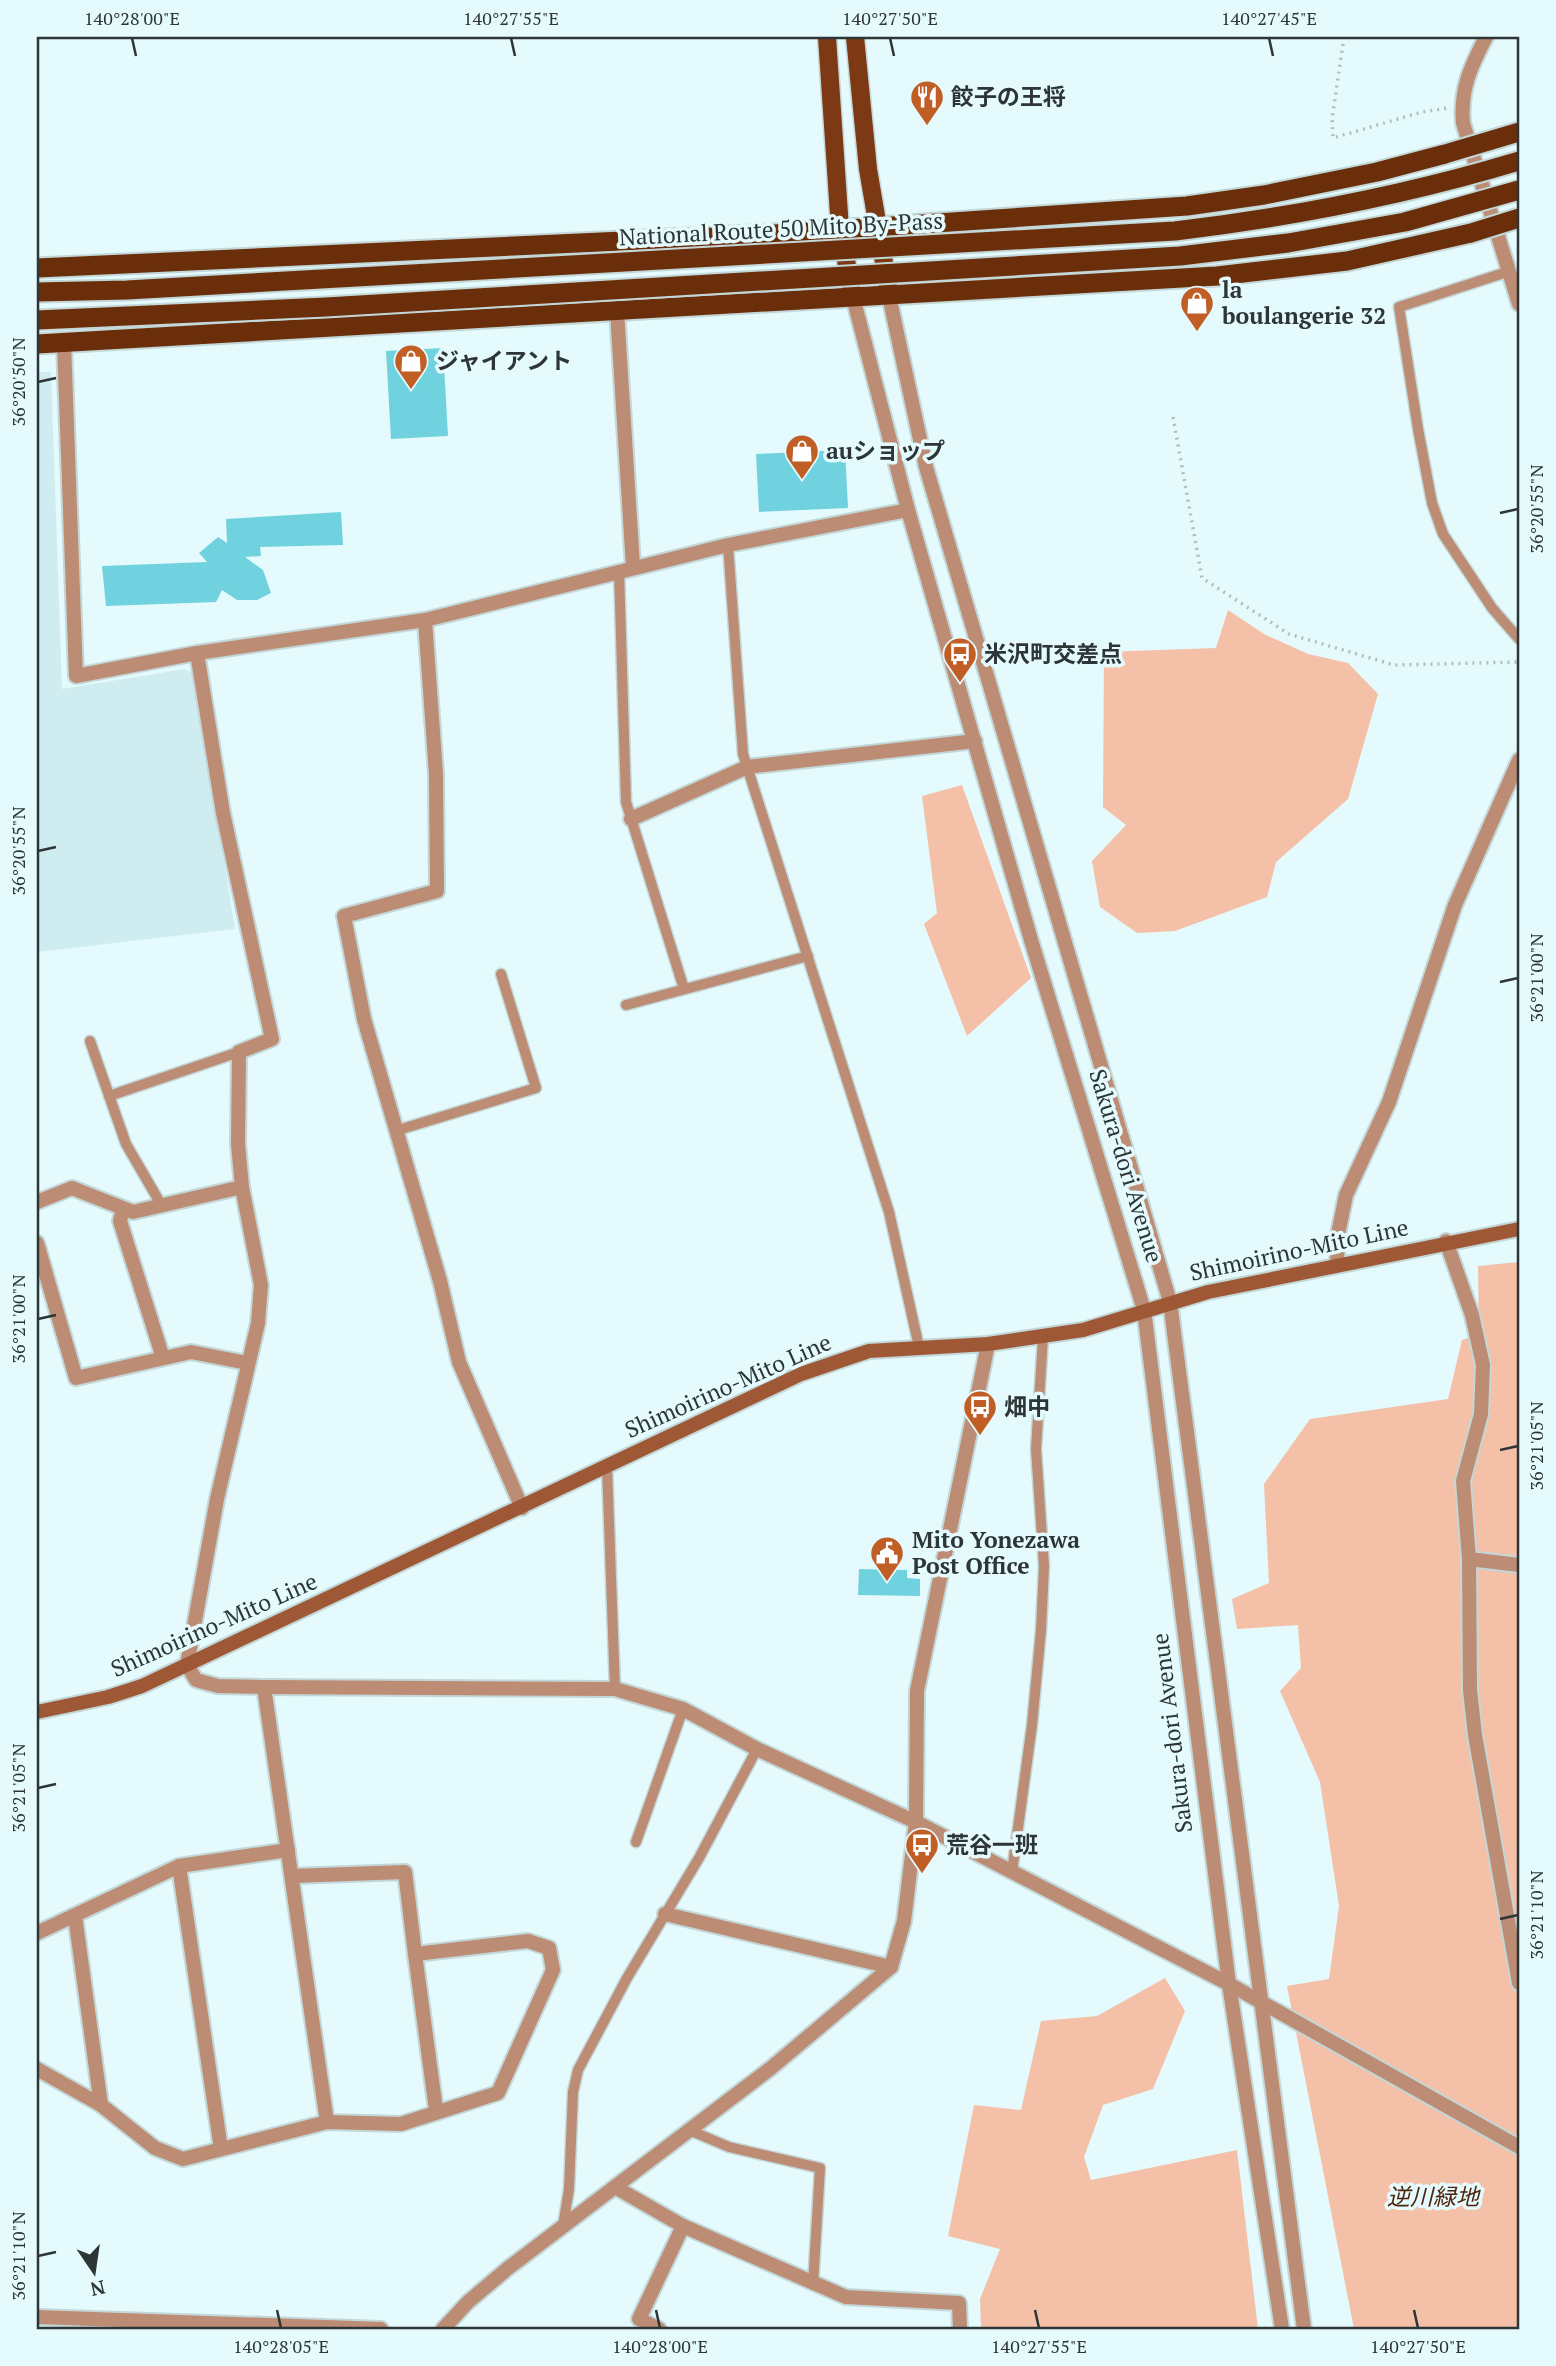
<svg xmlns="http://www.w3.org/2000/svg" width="1556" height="2366" font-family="'PT Serif','Noto Sans JP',serif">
<rect width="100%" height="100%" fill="#e4fafc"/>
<polygon fill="#cfedf1" points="37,372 51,372 62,689 185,669 194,675 235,929 37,952"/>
<g fill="#f4c0a8">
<polygon points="1228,610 1264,634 1308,654 1348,663 1378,694 1348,799 1276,862 1267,897 1175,931 1137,933 1100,907 1092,861 1126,825 1103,807 1104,652 1216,648"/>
<polygon points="962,785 1031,978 967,1036 924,924 937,913 922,796"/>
<polygon points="1519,1262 1519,2329 1354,2329 1287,1986 1329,1979 1339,1906 1320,1782 1280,1691 1301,1668 1298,1625 1237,1629 1232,1599 1269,1583 1264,1484 1310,1419 1448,1399 1462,1340 1479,1334 1478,1266"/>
<polygon points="1165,1978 1185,2011 1153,2089 1103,2105 1084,2157 1091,2180 1237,2150 1258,2329 981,2329 980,2299 1000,2249 948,2236 974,2105 1021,2110 1041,2021 1097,2016"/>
</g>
<g fill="#70d2df">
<polygon points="443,348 448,436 391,439 386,351"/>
<polygon points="845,450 848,508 759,512 756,454"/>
<polygon points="341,512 343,545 260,547 261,556 245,557 263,570 271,593 257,600 237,600 222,590 216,602 106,606 102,566 207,562 199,553 218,537 227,543 226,519"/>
<polygon points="859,1569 907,1570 907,1578 920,1579 920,1596 858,1595"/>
</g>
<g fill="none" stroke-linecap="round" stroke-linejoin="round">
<g stroke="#c3d7d8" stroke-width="13">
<g id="service">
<polyline points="1507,272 1399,307 1418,429 1432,503 1443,534 1492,608 1519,639"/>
<polyline points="728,545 743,754 889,1212 919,1347"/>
<polyline points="619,570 626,802 684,989"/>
<polyline points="626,1005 808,956"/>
<polyline points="90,1041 126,1144 162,1206"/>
<polyline points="109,1096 239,1052"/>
<polyline points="395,1131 536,1088 501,974"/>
<polyline points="607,1466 615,1689"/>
<polyline points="636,1842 683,1709"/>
<polyline points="1012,1872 1032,1725 1041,1630 1044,1566 1036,1449 1043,1337"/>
<polyline points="689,2130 729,2147 820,2168 813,2285"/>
<polyline points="563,2226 569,2189 573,2092 578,2070 627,1978 699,1858 757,1749"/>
</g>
</g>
<g stroke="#c3d7d8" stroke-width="18">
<g id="minor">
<polyline points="617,311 633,567"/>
<polyline points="64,343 76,676 197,653 425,620 728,545 908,510"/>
<polyline points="425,620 436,774 437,891 344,916 364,1019 440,1281 459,1362 522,1508"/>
<polyline points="197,653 223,813 272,1039 239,1052 238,1144 242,1187 261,1285 258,1323 217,1499 187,1665 196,1680 218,1686 264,1687 615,1689 683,1709 757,1749 916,1822 1229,1984 1519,2147"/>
<polyline points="631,819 747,767 975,741"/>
<polyline points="37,1202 72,1188 133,1212 242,1187"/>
<polyline points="123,1209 120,1221 163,1358"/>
<polyline points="1446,1241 1472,1315 1483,1365 1481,1414 1463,1481 1469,1559 1470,1690 1475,1735 1519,1983"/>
<polyline points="37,1243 76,1378 191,1352 247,1363"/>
<polyline points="1337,1264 1338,1234 1346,1195 1389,1102 1455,905 1519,760"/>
<polyline points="1469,1559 1519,1565"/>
<polyline points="264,1687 327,2122"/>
<polyline points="179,1866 221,2149"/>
<polyline points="665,1914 891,1967"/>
<polyline points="75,1916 101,2105"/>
<polyline points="37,1933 179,1866 288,1850"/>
<polyline points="415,1954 436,2110"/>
<polyline points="37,2069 101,2105 155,2148 183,2159 327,2122 401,2124 498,2093 553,1970 549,1948 528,1941 415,1954 405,1872 292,1876"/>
<polyline points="615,2187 683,2226 846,2297 959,2303 960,2329"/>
<polyline points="37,2317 381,2329"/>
<polyline points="443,2329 468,2302 507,2269 771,2068 891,1967 904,1921 916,1822 917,1691 988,1344"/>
<polyline points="659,2329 639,2319 683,2226"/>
</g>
</g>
<g stroke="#c3d7d8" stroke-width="18">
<g id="tertiary">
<path d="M1486 37C1471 66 1460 89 1463 123L1519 304"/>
<polyline points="889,296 926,467 1170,1302 1304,2329"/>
<polyline points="853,297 908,510 1031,940 1144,1310 1229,1984 1282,2329"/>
</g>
</g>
<g stroke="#c3d7d8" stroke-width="18">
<polyline id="secondary" points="37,1712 108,1697 142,1686 801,1374 869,1351 988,1344 1083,1330 1208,1292 1519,1229"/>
</g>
<g stroke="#c3d7d8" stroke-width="21">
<g id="primary">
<polyline points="827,37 840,229 853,297"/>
<polyline points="855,37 868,169 888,286"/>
</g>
</g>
<g stroke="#c3d7d8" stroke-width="23">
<g id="trunk">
<polyline points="37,268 774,234 1187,206 1264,195 1377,172 1445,154"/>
<polyline points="37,344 1217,276 1347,261 1471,233"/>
</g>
</g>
<g stroke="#adbfc0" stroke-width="3.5" stroke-dasharray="2 5" stroke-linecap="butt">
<polyline points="1344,37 1332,119 1333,138 1422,112 1448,108"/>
<polyline points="1173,417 1202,578 1289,634 1394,665 1519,662"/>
</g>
<use href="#service" stroke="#bd8c74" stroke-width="10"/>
<use href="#minor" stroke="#bd8c74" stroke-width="14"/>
<use href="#tertiary" stroke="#bd8c74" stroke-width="14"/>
<use href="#secondary" stroke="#9e5835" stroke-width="14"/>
<use href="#primary" stroke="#7c3913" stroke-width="18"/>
<use href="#trunk" stroke="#6b2e0a" stroke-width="19"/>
<g stroke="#c3d7d8" stroke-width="23" stroke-linecap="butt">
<g id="trunk-bridge">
<polyline points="1445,154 1519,132"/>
<polyline points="1471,233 1519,218"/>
<path d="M37 292 127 290 1175 231C1293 217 1406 195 1519 161"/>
<polyline points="37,320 326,307 1180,256 1288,243 1405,222 1519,190"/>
</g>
</g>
<use href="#trunk-bridge" stroke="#6b2e0a" stroke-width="19"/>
</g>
<path fill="none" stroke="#2d3536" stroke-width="2.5" d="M132 38 136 56M511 38 515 56M890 38 894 56M1269 38 1273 56M38 382 56 378M1500 513 1518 509M38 851 56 847M1500 982 1518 978M38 1319 56 1315M1500 1450 1518 1446M38 1788 56 1784M1500 1919 1518 1915M38 2256 56 2252M277 2310 281 2328M656 2310 660 2328M1035 2310 1039 2328M1414 2310 1418 2328"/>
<defs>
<g id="restaurant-pin" transform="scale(1.75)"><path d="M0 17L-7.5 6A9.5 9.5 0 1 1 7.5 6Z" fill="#c15e25" stroke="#e4fafc"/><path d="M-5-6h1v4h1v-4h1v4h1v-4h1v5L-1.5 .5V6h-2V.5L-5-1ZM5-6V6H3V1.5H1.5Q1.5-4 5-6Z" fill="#fff"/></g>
<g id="shop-pin" transform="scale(1.75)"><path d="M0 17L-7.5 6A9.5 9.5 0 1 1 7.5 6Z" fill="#c15e25" stroke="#e4fafc"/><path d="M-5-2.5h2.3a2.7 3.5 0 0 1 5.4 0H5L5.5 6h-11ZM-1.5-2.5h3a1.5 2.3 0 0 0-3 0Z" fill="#fff"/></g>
<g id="bus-pin" transform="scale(1.75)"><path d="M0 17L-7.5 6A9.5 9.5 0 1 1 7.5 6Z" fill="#c15e25" stroke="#e4fafc"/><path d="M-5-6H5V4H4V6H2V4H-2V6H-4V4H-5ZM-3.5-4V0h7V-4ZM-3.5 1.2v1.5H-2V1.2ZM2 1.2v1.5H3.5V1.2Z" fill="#fff"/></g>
<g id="civic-pin" transform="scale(1.75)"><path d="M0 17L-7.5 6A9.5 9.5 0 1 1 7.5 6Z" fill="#c15e25" stroke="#e4fafc"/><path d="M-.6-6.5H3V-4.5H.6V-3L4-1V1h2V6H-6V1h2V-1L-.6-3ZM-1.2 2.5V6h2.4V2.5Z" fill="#fff"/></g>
</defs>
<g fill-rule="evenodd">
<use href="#restaurant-pin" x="927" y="97"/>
<use href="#shop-pin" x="1197" y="303"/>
<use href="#shop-pin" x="411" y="361"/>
<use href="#shop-pin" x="802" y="451"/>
<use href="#bus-pin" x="960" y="654"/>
<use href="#bus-pin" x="980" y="1407"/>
<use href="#civic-pin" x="887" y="1553"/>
<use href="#bus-pin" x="922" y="1845"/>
</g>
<g text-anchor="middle" stroke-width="7" stroke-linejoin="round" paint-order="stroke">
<g font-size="23" font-weight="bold" fill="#2d3536" stroke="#e4fafc" text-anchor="start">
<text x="951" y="105">餃子の王将</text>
<text x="1222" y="298">la<tspan x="1222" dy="26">boulangerie 32</tspan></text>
<text x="436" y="369">ジャイアント</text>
<text x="826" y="459">auショップ</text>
<text x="984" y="662">米沢町交差点</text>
<text x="1004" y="1415">畑中</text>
<text x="912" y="1548">Mito Yonezawa<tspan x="912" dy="26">Post Office</tspan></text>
<text x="946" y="1853">荒谷一班</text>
</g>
<g font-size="23" fill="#2d3536" stroke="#e4fafc">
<text transform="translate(781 229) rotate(-3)" y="8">National Route 50 Mito By-Pass</text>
<text transform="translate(1126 1166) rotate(73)" y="8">Sakura-dori Avenue</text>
<text transform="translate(1299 1250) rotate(-12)" y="8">Shimoirino-Mito Line</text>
<text transform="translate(728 1386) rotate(-24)" y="8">Shimoirino-Mito Line</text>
<text transform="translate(214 1625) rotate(-24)" y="8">Shimoirino-Mito Line</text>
<text transform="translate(1172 1733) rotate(-97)" y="8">Sakura-dori Avenue</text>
</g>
<g font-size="23" font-style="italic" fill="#4f240c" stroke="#e4fafc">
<text x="1433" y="2205">逆川緑地</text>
</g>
</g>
<rect width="1556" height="2366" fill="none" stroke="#e4fafc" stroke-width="77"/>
<g transform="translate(94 2272) rotate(167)" stroke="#e4fafc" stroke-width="5" paint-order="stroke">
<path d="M0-5L12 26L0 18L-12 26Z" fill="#2d3536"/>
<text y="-10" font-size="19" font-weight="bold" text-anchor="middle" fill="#2d3536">N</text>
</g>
<rect x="38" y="38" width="1480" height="2290" fill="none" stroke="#2d3536" stroke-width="2.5"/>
<g font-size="18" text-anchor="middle" fill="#2d3536">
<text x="132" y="25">140°28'00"E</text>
<text x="511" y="25">140°27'55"E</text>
<text x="890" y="25">140°27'50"E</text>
<text x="1269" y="25">140°27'45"E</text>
<text transform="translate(19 382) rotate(-90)" y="6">36°20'50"N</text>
<text transform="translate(1537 509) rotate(-90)" y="6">36°20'55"N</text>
<text transform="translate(19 851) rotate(-90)" y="6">36°20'55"N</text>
<text transform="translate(1537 978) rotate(-90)" y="6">36°21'00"N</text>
<text transform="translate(19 1319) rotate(-90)" y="6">36°21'00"N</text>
<text transform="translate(1537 1446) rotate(-90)" y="6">36°21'05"N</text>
<text transform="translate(19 1788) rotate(-90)" y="6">36°21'05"N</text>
<text transform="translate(1537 1915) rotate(-90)" y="6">36°21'10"N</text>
<text transform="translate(19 2256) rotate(-90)" y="6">36°21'10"N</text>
<text x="281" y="2353">140°28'05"E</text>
<text x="660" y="2353">140°28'00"E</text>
<text x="1039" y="2353">140°27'55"E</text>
<text x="1418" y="2353">140°27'50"E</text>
</g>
</svg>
